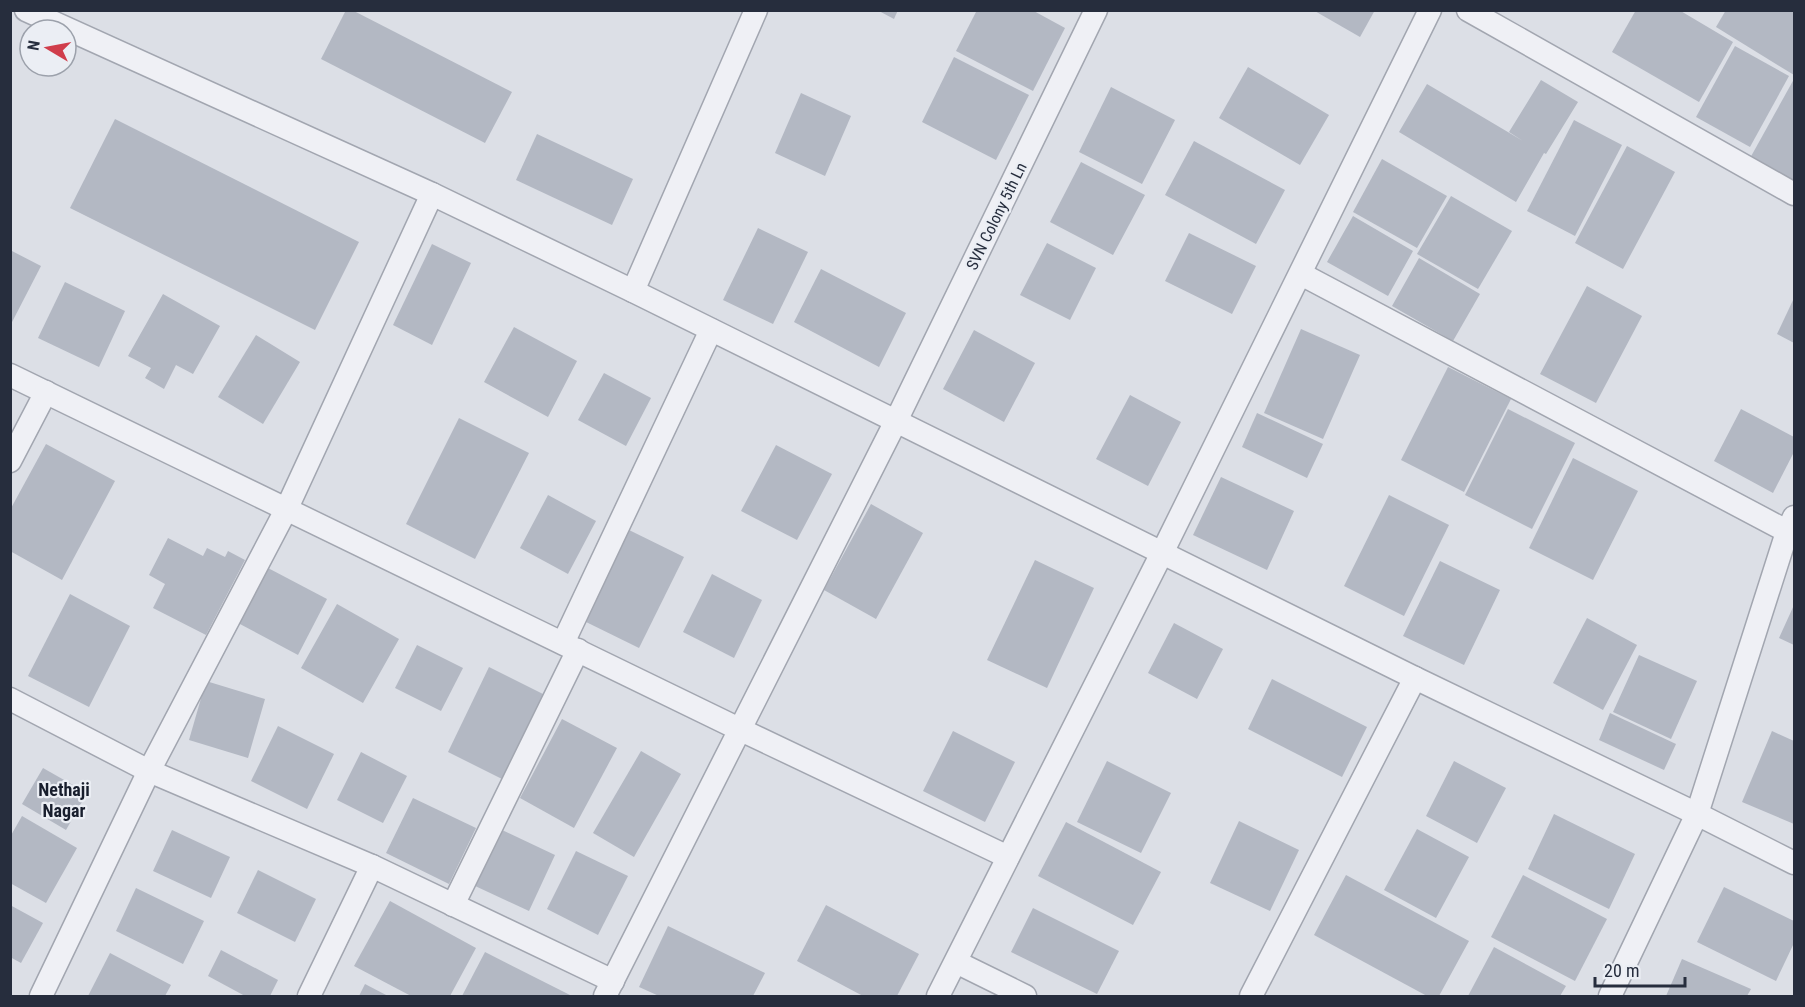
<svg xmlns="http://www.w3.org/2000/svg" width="1805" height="1007" font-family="'Roboto Condensed',sans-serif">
<rect width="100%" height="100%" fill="#dcdfe6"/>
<g fill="#b3b8c3">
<polygon points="346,10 352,10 512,92 485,143 321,59"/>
<polygon points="877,10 898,10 894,19"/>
<polygon points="977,10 1032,10 1065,28 1033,91 956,51"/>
<polygon points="1313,10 1375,10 1360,37"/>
<polygon points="1636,10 1679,10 1733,42 1699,102 1612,52"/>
<polygon points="1726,10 1794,12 1794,75 1716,27"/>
<polygon points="1735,46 1789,76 1750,147 1696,117"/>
<polygon points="954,57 1029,95 996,160 922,122"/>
<polygon points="1248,67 1329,115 1300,165 1219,118"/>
<polygon points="1794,79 1794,178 1791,184 1749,160"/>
<polygon points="1541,80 1578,102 1546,154 1544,153 1516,202 1399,132 1427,84 1523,141 1509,132"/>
<polygon points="1111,87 1175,120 1142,184 1079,152"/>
<polygon points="801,93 851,116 825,176 775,153"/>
<polygon points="115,119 359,242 315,330 70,208"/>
<polygon points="1574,120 1622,145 1575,236 1527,211"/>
<polygon points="537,134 633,179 612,225 516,180"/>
<polygon points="1194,141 1285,190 1256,244 1165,195"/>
<polygon points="1627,146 1675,172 1623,269 1575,243"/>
<polygon points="1382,159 1447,196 1417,248 1353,212"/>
<polygon points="1081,162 1145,195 1113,255 1050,222"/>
<polygon points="1451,196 1512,231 1478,289 1417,254"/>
<polygon points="1353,216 1413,251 1388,296 1327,262"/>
<polygon points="758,228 808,252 773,324 723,300"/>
<polygon points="1189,233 1256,266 1232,314 1165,281"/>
<polygon points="1047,243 1096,268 1070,320 1020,295"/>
<polygon points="432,244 471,263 432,345 393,325"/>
<polygon points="10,250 41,266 10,326"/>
<polygon points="1419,258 1480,294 1453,341 1392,306"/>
<polygon points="821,269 906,313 879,367 794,322"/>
<polygon points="65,282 125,311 99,367 38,338"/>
<polygon points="1587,286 1642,316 1596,403 1540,374"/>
<polygon points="163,294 220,326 193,374 176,365 164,389 145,378 151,368 128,356"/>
<polygon points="1794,298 1794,343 1777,334"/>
<polygon points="514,327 577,361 548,417 484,382"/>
<polygon points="1301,329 1360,355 1323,439 1264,413"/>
<polygon points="974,330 1035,363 1004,422 943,389"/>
<polygon points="256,335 300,362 263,424 218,397"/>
<polygon points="1448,367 1511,399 1464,492 1401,460"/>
<polygon points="604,373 651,398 626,446 578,420"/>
<polygon points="1130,395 1181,422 1148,486 1096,459"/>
<polygon points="1508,409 1575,443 1532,529 1465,495"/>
<polygon points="1741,409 1794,437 1794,452 1773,493 1714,461"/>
<polygon points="1257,413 1323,444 1307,478 1242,447"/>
<polygon points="459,418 529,453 475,559 406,524"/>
<polygon points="46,444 115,481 62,580 10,551 10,510"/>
<polygon points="776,445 832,474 797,540 741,511"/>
<polygon points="1573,458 1638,491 1593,580 1529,548"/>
<polygon points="1221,477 1294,511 1267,570 1193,535"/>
<polygon points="548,495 596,521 568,574 520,548"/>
<polygon points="1389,495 1449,525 1404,616 1344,586"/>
<polygon points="871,504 923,533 876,619 824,590"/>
<polygon points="627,529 684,557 639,648 582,620"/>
<polygon points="168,538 203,556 207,548 225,557 228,551 245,560 206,635 153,608 165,584 149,575"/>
<polygon points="1035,560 1094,588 1047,688 987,660"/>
<polygon points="1440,561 1500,590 1464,665 1403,636"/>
<polygon points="268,568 327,599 298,655 238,623"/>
<polygon points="712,574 762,600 734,658 683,632"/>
<polygon points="70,594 130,626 89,707 28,676"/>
<polygon points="337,604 399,639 363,703 301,668"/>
<polygon points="1794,605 1794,645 1779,638"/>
<polygon points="1587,618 1637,645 1603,710 1553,683"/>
<polygon points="1174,623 1223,649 1197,699 1148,673"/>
<polygon points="417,645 463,668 441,711 395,688"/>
<polygon points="1639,655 1697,681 1671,739 1613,712"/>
<polygon points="489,667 547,696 506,781 448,752"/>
<polygon points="1272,679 1367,727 1342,777 1248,729"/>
<polygon points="206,681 265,699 248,758 189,740"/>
<polygon points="1610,713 1676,744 1664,770 1599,740"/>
<polygon points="562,719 617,748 574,828 520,798"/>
<polygon points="278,726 334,754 307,809 251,781"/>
<polygon points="953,731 1015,762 985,822 923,791"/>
<polygon points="1772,731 1794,741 1794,824 1742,802"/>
<polygon points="641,751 681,774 634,857 593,833"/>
<polygon points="361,752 407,776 383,823 337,800"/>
<polygon points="1107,761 1171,793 1141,853 1077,822"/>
<polygon points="1454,761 1506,788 1477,843 1426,816"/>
<polygon points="43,768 87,793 66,830 22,804"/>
<polygon points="413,798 476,828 449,884 386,853"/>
<polygon points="1554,814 1635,854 1609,909 1528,869"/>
<polygon points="22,816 77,848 46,903 10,883 10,837"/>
<polygon points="1239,821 1299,850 1270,911 1210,883"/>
<polygon points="1066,822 1161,872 1133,925 1038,876"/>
<polygon points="500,829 555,855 529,911 473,885"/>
<polygon points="1417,829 1469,857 1436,918 1384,890"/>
<polygon points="172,830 230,857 211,898 153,871"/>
<polygon points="576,851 628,876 598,935 547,909"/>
<polygon points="258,870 316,899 295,942 237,913"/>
<polygon points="1346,875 1469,941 1439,996 1427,996 1314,935"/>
<polygon points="1523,875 1607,919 1575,981 1491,937"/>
<polygon points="1724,887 1794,921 1794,943 1776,981 1697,942"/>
<polygon points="136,888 204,921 183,964 116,931"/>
<polygon points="390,901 476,948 450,996 411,996 354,966"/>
<polygon points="10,905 43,923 21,963 10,957"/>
<polygon points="826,905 919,954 897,996 863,996 797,961"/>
<polygon points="1033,908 1119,951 1097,994 1011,952"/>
<polygon points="668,926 765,973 753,996 659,996 639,987"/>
<polygon points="1494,947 1566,986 1560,996 1468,996"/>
<polygon points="221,950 278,980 270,996 245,996 208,976"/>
<polygon points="485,952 572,996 462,996"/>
<polygon points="110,953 171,985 165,996 88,996"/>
<polygon points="1682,959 1751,989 1747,996 1666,996"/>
<polygon points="365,984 388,996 359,996"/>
</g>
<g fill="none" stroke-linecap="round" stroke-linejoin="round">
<g stroke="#a2a6b0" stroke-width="25">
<g id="street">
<polyline points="26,10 432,194 633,291 1415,678 1697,814 1794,863"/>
<polyline points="1468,10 1794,194"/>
<polyline points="1301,274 1794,535"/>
<polyline points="633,291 756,10"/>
<polyline points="10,375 739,729 1008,857"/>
<polyline points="10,461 46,392"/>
<polyline points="563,643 711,330"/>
<polyline points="10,699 149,771 372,866 613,981"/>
<polyline points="453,905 578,650"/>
<polyline points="956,962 1025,996"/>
<polyline points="41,996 149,771 287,508 432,194"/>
<polyline points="309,996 372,866"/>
<polyline points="605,996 896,421 1096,10"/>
<polyline points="938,996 1162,553 1430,10"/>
<polyline points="1251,996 1415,678"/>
<polyline points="1610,996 1697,814 1787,532 1794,517"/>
</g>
</g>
<use href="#street" stroke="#eff0f5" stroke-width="22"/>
</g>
<g text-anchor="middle" stroke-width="4.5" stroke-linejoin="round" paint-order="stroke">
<g font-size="16" fill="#262d3d" stroke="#ebeef4">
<text transform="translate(996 216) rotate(-64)" y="6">SVN Colony 5th Ln</text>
</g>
<g font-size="18" font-weight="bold" fill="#181e2d" stroke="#ebeef4">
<text x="64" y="796">Nethaji<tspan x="64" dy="21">Nagar</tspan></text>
</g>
</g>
<rect width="1805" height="1007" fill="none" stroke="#262d3d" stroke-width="24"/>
<g transform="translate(48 48) rotate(280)"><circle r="28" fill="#ebeef4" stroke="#9ca1ab" stroke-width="1.5"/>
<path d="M0-4.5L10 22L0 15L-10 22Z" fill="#d03d4b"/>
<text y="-9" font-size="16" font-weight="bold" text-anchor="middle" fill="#262d3d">N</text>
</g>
<path d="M1595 977v9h90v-9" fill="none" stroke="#262d3d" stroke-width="3"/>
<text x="1604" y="977" font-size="18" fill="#262d3d" stroke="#ebeef4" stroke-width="4.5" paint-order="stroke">20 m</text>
</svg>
